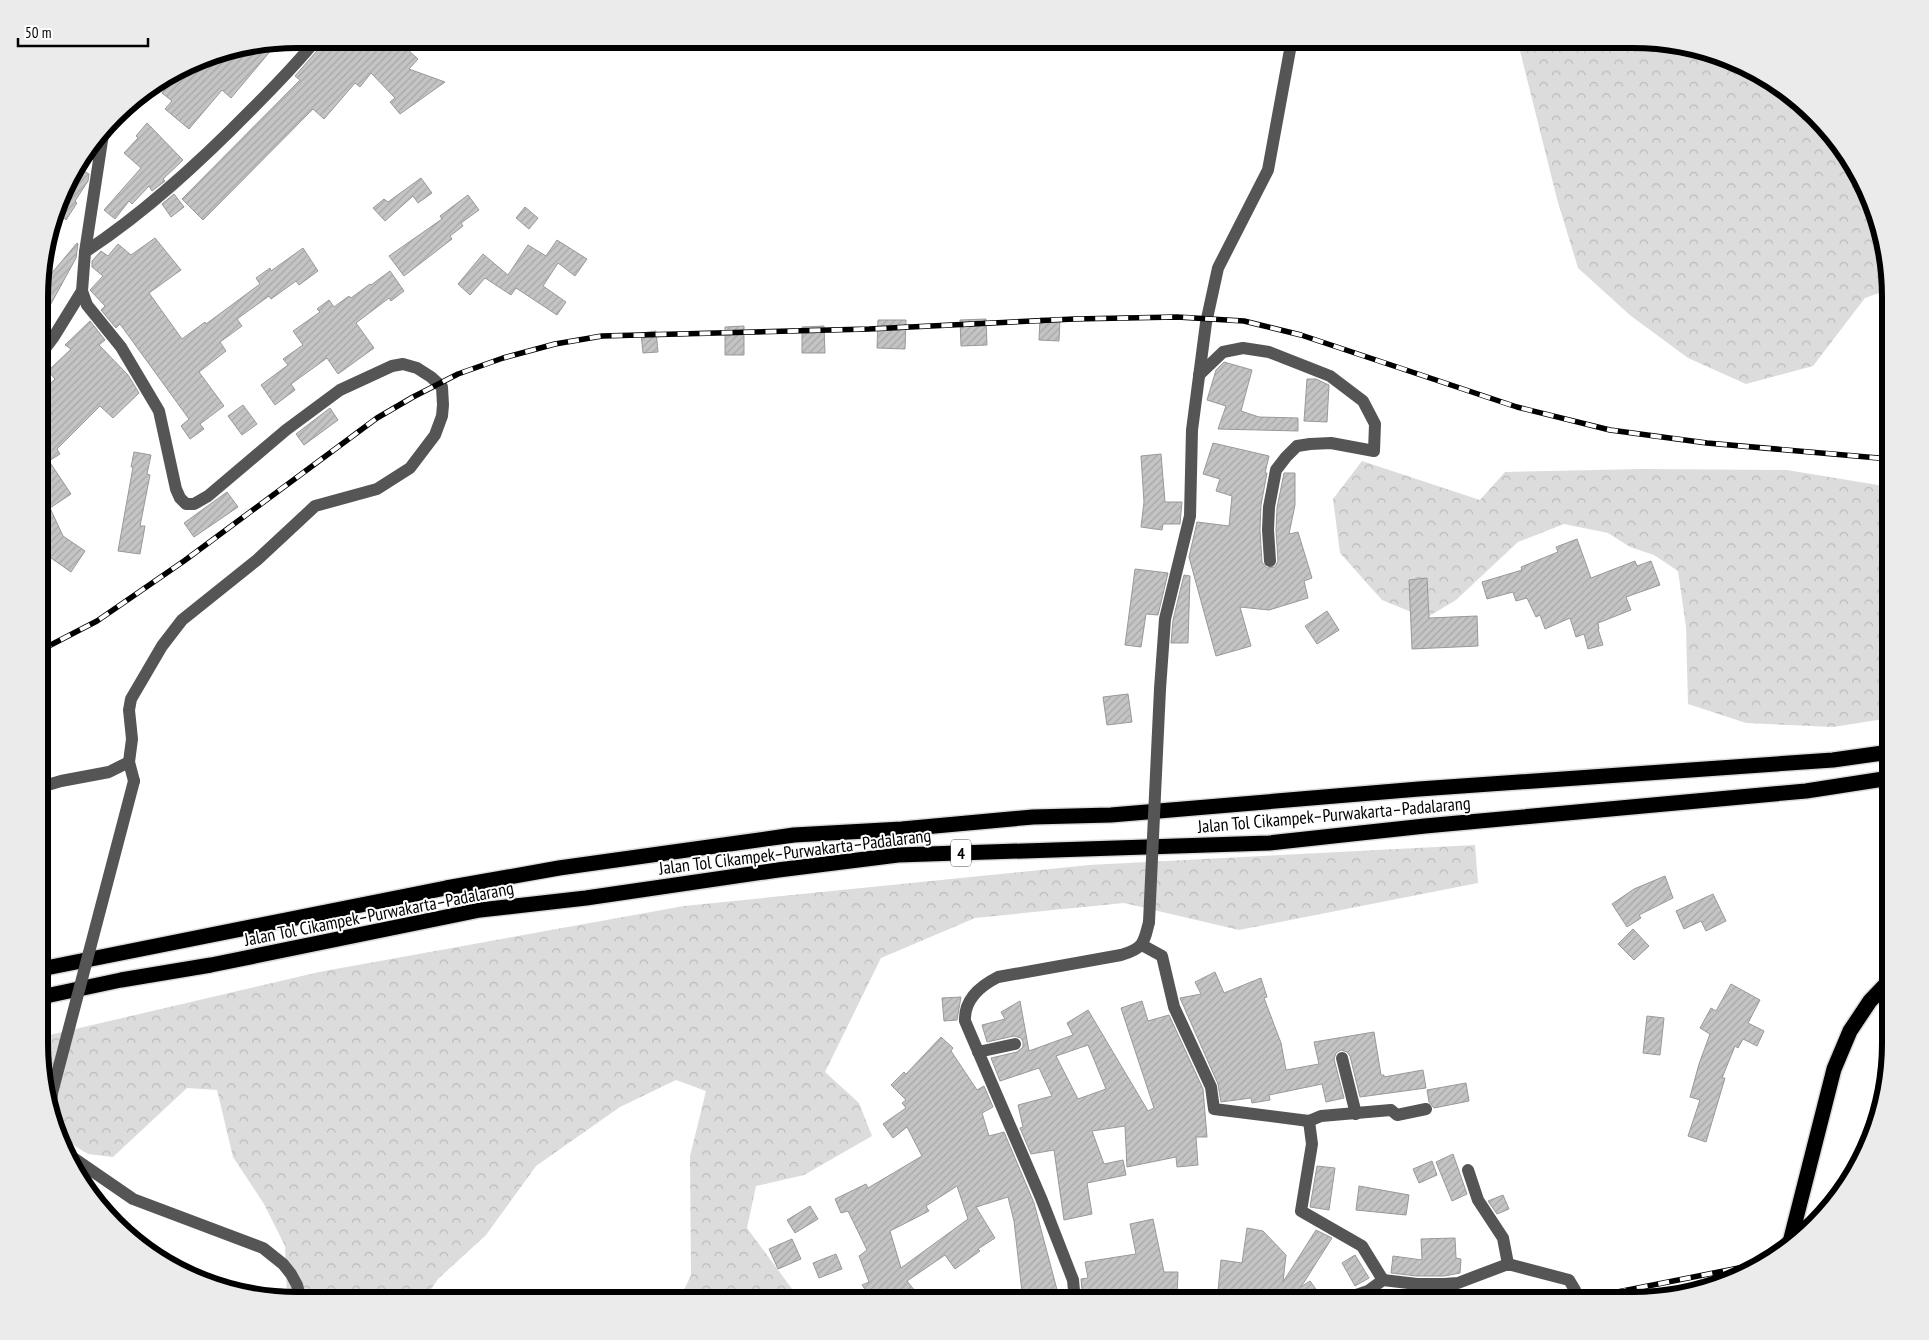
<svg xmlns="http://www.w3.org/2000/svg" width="1929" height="1340" font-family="'PT Sans Narrow',sans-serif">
<defs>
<pattern id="forest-crowns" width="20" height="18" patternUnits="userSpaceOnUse" patternTransform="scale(1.25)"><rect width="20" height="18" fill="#dcdcdc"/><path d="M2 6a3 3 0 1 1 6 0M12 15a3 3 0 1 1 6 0" fill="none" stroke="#bbb"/></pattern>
<pattern id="building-hatch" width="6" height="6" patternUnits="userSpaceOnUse" patternTransform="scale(1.25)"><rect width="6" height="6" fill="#c4c4c4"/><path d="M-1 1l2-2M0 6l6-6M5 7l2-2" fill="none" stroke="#a7a7a7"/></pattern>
</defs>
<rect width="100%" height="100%" fill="#fff"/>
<g fill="url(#forest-crowns)">
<polygon points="1517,39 1649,39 1716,53 1789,92 1856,168 1881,230 1890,289 1865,298 1813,366 1746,384 1688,358 1631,316 1578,268 1557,199"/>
<polygon points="1362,461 1480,500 1505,472 1642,469 1787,470 1890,487 1890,718 1833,727 1746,723 1688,704 1686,627 1678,571 1654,555 1630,547 1608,533 1564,524 1518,542 1456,600 1426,618 1382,600 1340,553 1333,499"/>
<polygon points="1475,845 1478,883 1239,930 1124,903 975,918 881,958 825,1072 859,1103 872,1136 804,1175 756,1186 747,1228 801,1301 679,1301 691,1275 690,1156 706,1091 676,1080 620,1107 536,1166 486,1235 438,1279 423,1301 285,1301 287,1295 285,1246 264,1204 233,1157 217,1090 187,1088 113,1157 88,1154 62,1138 41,1077 41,1037 319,972 684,906 1089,865"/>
</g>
<g fill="url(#building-hatch)" stroke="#999" fill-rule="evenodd">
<polygon points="325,39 396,39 418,59 409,69 445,82 400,114 390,102 395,98 371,73 360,87 355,83 324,119 313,109 203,220 182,199 300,80 295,76 323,44"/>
<polygon points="278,42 231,98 222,90 189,129 165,109 172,101 162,93 180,69 198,58"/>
<polygon points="147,123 183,160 163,179 165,181 152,191 149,186 132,204 129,201 115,219 104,210 141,168 124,153 138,138 136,136"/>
<polygon points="77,167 89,174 88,181 75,201 77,203 66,220 64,218 54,234 50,232 65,182"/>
<polygon points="421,178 432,193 418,203 413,196 385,221 373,208 384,199 388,202"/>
<polygon points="174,194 184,207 171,217 162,204"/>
<polygon points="468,195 479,210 461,223 463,226 450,236 452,239 404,276 389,256 442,219 440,216"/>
<polygon points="525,207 538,218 529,229 516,218"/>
<polygon points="155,238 181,270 149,293 182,339 205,322 206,324 260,284 256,278 270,268 271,271 303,248 318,271 299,285 296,281 271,299 269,296 237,319 242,326 220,342 226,351 199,372 224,406 200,424 204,429 190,439 181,426 189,419 120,324 116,328 101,310 105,306 90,290 103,276 92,267 92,261 101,251 108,256 118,244 131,255"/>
<polygon points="557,240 587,259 575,276 558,263 543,286 566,302 557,315 516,288 511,295 485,278 470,295 458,284 483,254 508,275 528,245 546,256"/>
<polygon points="77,243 78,244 76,258 41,322 41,286"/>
<polygon points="390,271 404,291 391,301 389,298 356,323 374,348 338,374 327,358 291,384 295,390 275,405 261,385 288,365 283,359 303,345 293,331 320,312 317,309 329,300 334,307 349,296 351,298 370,284 371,285"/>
<polygon points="1040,318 1060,319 1059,341 1039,340"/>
<polygon points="986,319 987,345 961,346 960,320"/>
<polygon points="878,320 906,320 905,349 877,348"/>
<polygon points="90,321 105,340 99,345 128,375 139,393 113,418 100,406 57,449 60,454 49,461 71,494 50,508 63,536 85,551 71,572 51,558 41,563 41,421 52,414 41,402 41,392 55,379 48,371 71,349 65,345"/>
<polygon points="744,326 744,355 725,355 725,327"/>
<polygon points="824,326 825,353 802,353 802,327"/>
<polygon points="656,331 658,352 643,353 641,333"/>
<polygon points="1224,362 1252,370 1241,411 1259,417 1298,418 1298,431 1218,429 1226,406 1207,400 1216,370"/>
<polygon points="1307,379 1316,379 1329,385 1327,422 1304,421"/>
<polygon points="243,405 257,424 242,435 228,416"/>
<polygon points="330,408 338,420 304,445 296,434"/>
<polygon points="1213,443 1269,456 1265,473 1267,473 1261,505 1260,530 1262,562 1267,568 1275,567 1278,561 1276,530 1277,508 1284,473 1295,473 1295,505 1289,534 1298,532 1312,578 1304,581 1308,598 1269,610 1240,607 1251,646 1216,656 1189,557 1197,522 1229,526 1232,496 1216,491 1220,479 1203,474"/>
<polygon points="134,452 151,455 147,474 150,475 140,526 145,526 140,554 118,551 133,467 131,467"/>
<polygon points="1161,454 1165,502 1182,502 1180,524 1163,524 1162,530 1141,527 1144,502 1141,456"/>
<polygon points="227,492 238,507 194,537 184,523"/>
<polygon points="1577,539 1591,578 1635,561 1637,566 1651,561 1660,585 1626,597 1631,610 1598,623 1599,629 1598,629 1603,645 1588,649 1584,634 1576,637 1570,618 1545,629 1540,615 1536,617 1527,598 1516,601 1513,592 1487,599 1482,582 1522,570 1521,567 1558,552 1556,547"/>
<polygon points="1135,569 1168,573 1158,615 1146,614 1141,647 1125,645"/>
<polygon points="1184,575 1190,576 1188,643 1171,643 1173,620"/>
<polygon points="1427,578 1429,618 1477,616 1478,646 1412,649 1409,580"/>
<polygon points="1327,611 1339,630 1317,644 1305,626"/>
<polygon points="1128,694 1132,722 1107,725 1103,697"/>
<polygon points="1665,876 1673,898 1639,915 1641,918 1627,927 1612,904 1634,889"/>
<polygon points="1713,894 1726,921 1706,931 1701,921 1684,929 1676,911"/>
<polygon points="1633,929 1649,946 1634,960 1618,944"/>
<polygon points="1215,972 1224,993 1261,978 1267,997 1264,998 1281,1043 1286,1070 1319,1064 1314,1042 1374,1032 1381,1075 1384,1075 1384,1077 1423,1070 1426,1088 1360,1097 1350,1056 1347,1052 1341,1050 1336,1053 1334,1059 1344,1098 1326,1102 1322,1084 1269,1095 1270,1100 1252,1103 1251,1098 1221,1102 1218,1084 1180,998 1201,994 1195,982"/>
<polygon points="1731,984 1760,1000 1748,1023 1764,1031 1757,1046 1743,1039 1738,1048 1735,1046 1722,1078 1725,1078 1706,1142 1688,1136 1700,1100 1690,1097 1699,1064 1710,1034 1700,1028 1711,1008 1716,1011"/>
<polygon points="961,997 957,1020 944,1021 942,998"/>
<path d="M1020 1001 1029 1051 1073 1035 1067 1023 1088 1010 1148 1111 1154 1108 1121 1008 1142 1001 1148 1021 1169 1015 1203 1089 1207 1137H1196L1198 1165 1177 1167 1176 1157 1127 1167 1125 1126 1092 1131 1104 1164 1123 1160 1126 1175 1087 1183 1092 1214 1064 1220 1054 1150 1031 1154 1020 1128 1023 1127 1018 1105 1052 1096 1039 1068 1000 1081 991 1058 1017 1052 1023 1047V1042L1021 1038 1014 1036 987 1042 982 1025 1005 1019 1001 1012ZM1088 1045 1106 1089 1078 1099 1056 1056Z"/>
<polygon points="1647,1016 1664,1018 1660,1055 1643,1053"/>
<path d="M941 1037 953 1048 951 1051 977 1090 984 1086 993 1107 982 1113 989 1136 1004 1132 1034 1203 1060 1301H1023L1014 1221 1008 1197 976 1207 995 1238 978 1249 980 1251 955 1269 945 1255 907 1281 923 1301H873L862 1285 869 1282 859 1256 867 1250 848 1211 841 1213 835 1199 866 1184 868 1188 922 1156 907 1127 893 1138 883 1124 906 1108 902 1103 906 1100 891 1085 904 1072 906 1074ZM957 1186 968 1219 901 1268 890 1231 929 1211 926 1206Z"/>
<polygon points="1466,1083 1469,1101 1434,1108 1429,1102 1427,1090"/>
<polygon points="1453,1154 1467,1194 1452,1201 1436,1162"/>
<polygon points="1432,1161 1437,1175 1419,1183 1413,1169"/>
<polygon points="1317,1166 1335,1168 1329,1210 1310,1207"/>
<polygon points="1359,1186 1409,1195 1406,1215 1356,1210"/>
<polygon points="1503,1195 1509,1209 1497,1214 1488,1201"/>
<polygon points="810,1206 818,1219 795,1233 787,1220"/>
<polygon points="1153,1219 1164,1272 1178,1272 1177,1299 1148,1298 1148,1292 1083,1301 1081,1279 1088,1278 1085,1262 1136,1254 1130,1224"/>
<polygon points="1247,1228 1263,1231 1286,1255 1283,1282 1316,1230 1332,1238 1301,1287 1310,1281 1318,1292 1305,1301 1217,1301 1221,1260 1242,1263"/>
<polygon points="1455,1238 1456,1258 1461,1259 1460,1273 1444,1276 1417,1276 1391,1273 1393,1256 1422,1260 1421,1239"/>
<polygon points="792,1239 801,1259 778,1269 769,1249"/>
<polygon points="836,1254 842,1269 819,1278 813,1263"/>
<polygon points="1355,1255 1369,1278 1355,1286 1342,1263"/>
</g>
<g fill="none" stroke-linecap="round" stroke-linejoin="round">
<g stroke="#dbdbdb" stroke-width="18">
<g id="highway">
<polyline points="41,969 446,888 559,868 794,835 902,829 1033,817 1111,815 1419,789 1833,760 1890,752"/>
<polyline points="41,997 121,980 211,965 480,910 586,898 778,870 898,855 1269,843 1425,826 1806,791 1890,778"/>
<polyline points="1789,1246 1834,1069 1850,1031 1870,1001 1890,980"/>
</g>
</g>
<g stroke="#555" stroke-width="12">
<polyline points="103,134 85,252 82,291 87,305 121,347 159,411 176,489 180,498 186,504 194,504 208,496 286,430 340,390 392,366 403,364 417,368 431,377 442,387 443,405 442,416 435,435 410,468 377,489 315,506 257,560 182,620 162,646 131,699 129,710 132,739 129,762 134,781"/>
<path d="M85 252C147 211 201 161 252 109 275 86 297 63 317 39"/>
<polyline points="41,354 53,338 82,291"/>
<polyline points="1199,375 1223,352 1243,348 1269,352 1330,376 1363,401 1375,424 1374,451 1331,443 1310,444 1297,446 1286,457 1276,470 1269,507 1268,530 1270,561"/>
<polyline points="1160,689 1165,619 1190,516 1192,430 1206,323 1218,268 1268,170 1292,39"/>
<polyline points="41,787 61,781 109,772 129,762"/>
<polyline points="1142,945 1162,956 1174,1007 1211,1087 1214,1109 1309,1121 1321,1116 1391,1110 1397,1115 1426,1109"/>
<polyline points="978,1052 1015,1044"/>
<polyline points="1342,1058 1356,1114"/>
<polyline points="51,1107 52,1093"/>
<polyline points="1309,1121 1312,1144 1301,1211 1362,1246 1383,1280 1368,1291 1339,1301"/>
<polyline points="66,1150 69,1155 133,1199 263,1248 283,1264 291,1274 297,1285 301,1301"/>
<polyline points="1468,1170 1478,1200 1503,1238 1508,1264"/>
<polyline points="1383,1280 1417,1284 1444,1284 1458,1283 1508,1264 1569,1280 1575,1290 1574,1301"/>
<polyline points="1663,1297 1681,1292 1695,1293"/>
<path d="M1075 1301 1073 1280 1041 1198 965 1021C964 999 980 986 998 977L1121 955C1143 949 1144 943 1149 922"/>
</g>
<use href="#highway" stroke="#000" stroke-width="15"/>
<g stroke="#000" stroke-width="5.5">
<g id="rail">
<polyline points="41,650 97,621 184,561 377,418 413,397 458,374 503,358 555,344 602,336 869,329 1074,319 1177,317 1244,321 1301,335 1517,407 1610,430 1707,443 1890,459"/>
<polyline points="1572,1301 1764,1263"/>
<polyline points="1630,1301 1726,1282"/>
</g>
</g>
<use href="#rail" stroke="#fff" stroke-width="4" stroke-dasharray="11" stroke-linecap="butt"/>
<g stroke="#555" stroke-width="12">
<polyline points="1149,922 1160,689"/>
<polyline points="52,1093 134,781"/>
</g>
</g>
<g text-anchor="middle" stroke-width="4" stroke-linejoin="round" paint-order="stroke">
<rect fill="#fff" stroke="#4c4c4c" stroke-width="1" x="951" y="839.5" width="20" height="27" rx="4"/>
<g font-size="16" font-weight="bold" fill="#000">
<text x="961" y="859">4</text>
</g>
<g font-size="18" fill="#000" stroke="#fff">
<text transform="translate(1334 815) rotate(-5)" y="6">Jalan Tol Cikampek–Purwakarta–Padalarang</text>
<text transform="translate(795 852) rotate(-7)" y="6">Jalan Tol Cikampek–Purwakarta–Padalarang</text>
<text transform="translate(379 914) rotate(-11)" y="6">Jalan Tol Cikampek–Purwakarta–Padalarang</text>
</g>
</g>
<path d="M0 0H1929V1340H0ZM297 48H1633A249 249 0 0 1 1882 297V1043A249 249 0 0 1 1633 1292H297A249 249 0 0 1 48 1043V297A249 249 0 0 1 297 48Z" fill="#ebebeb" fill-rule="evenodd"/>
<path fill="none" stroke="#000" stroke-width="6" d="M297 48H1633A249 249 0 0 1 1882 297V1043A249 249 0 0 1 1633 1292H297A249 249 0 0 1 48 1043V297A249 249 0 0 1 297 48Z"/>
<path d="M18 38v8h130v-8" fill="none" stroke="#000000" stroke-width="2.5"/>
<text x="25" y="38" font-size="15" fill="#000000" stroke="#ffffff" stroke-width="4" paint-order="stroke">50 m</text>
</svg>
